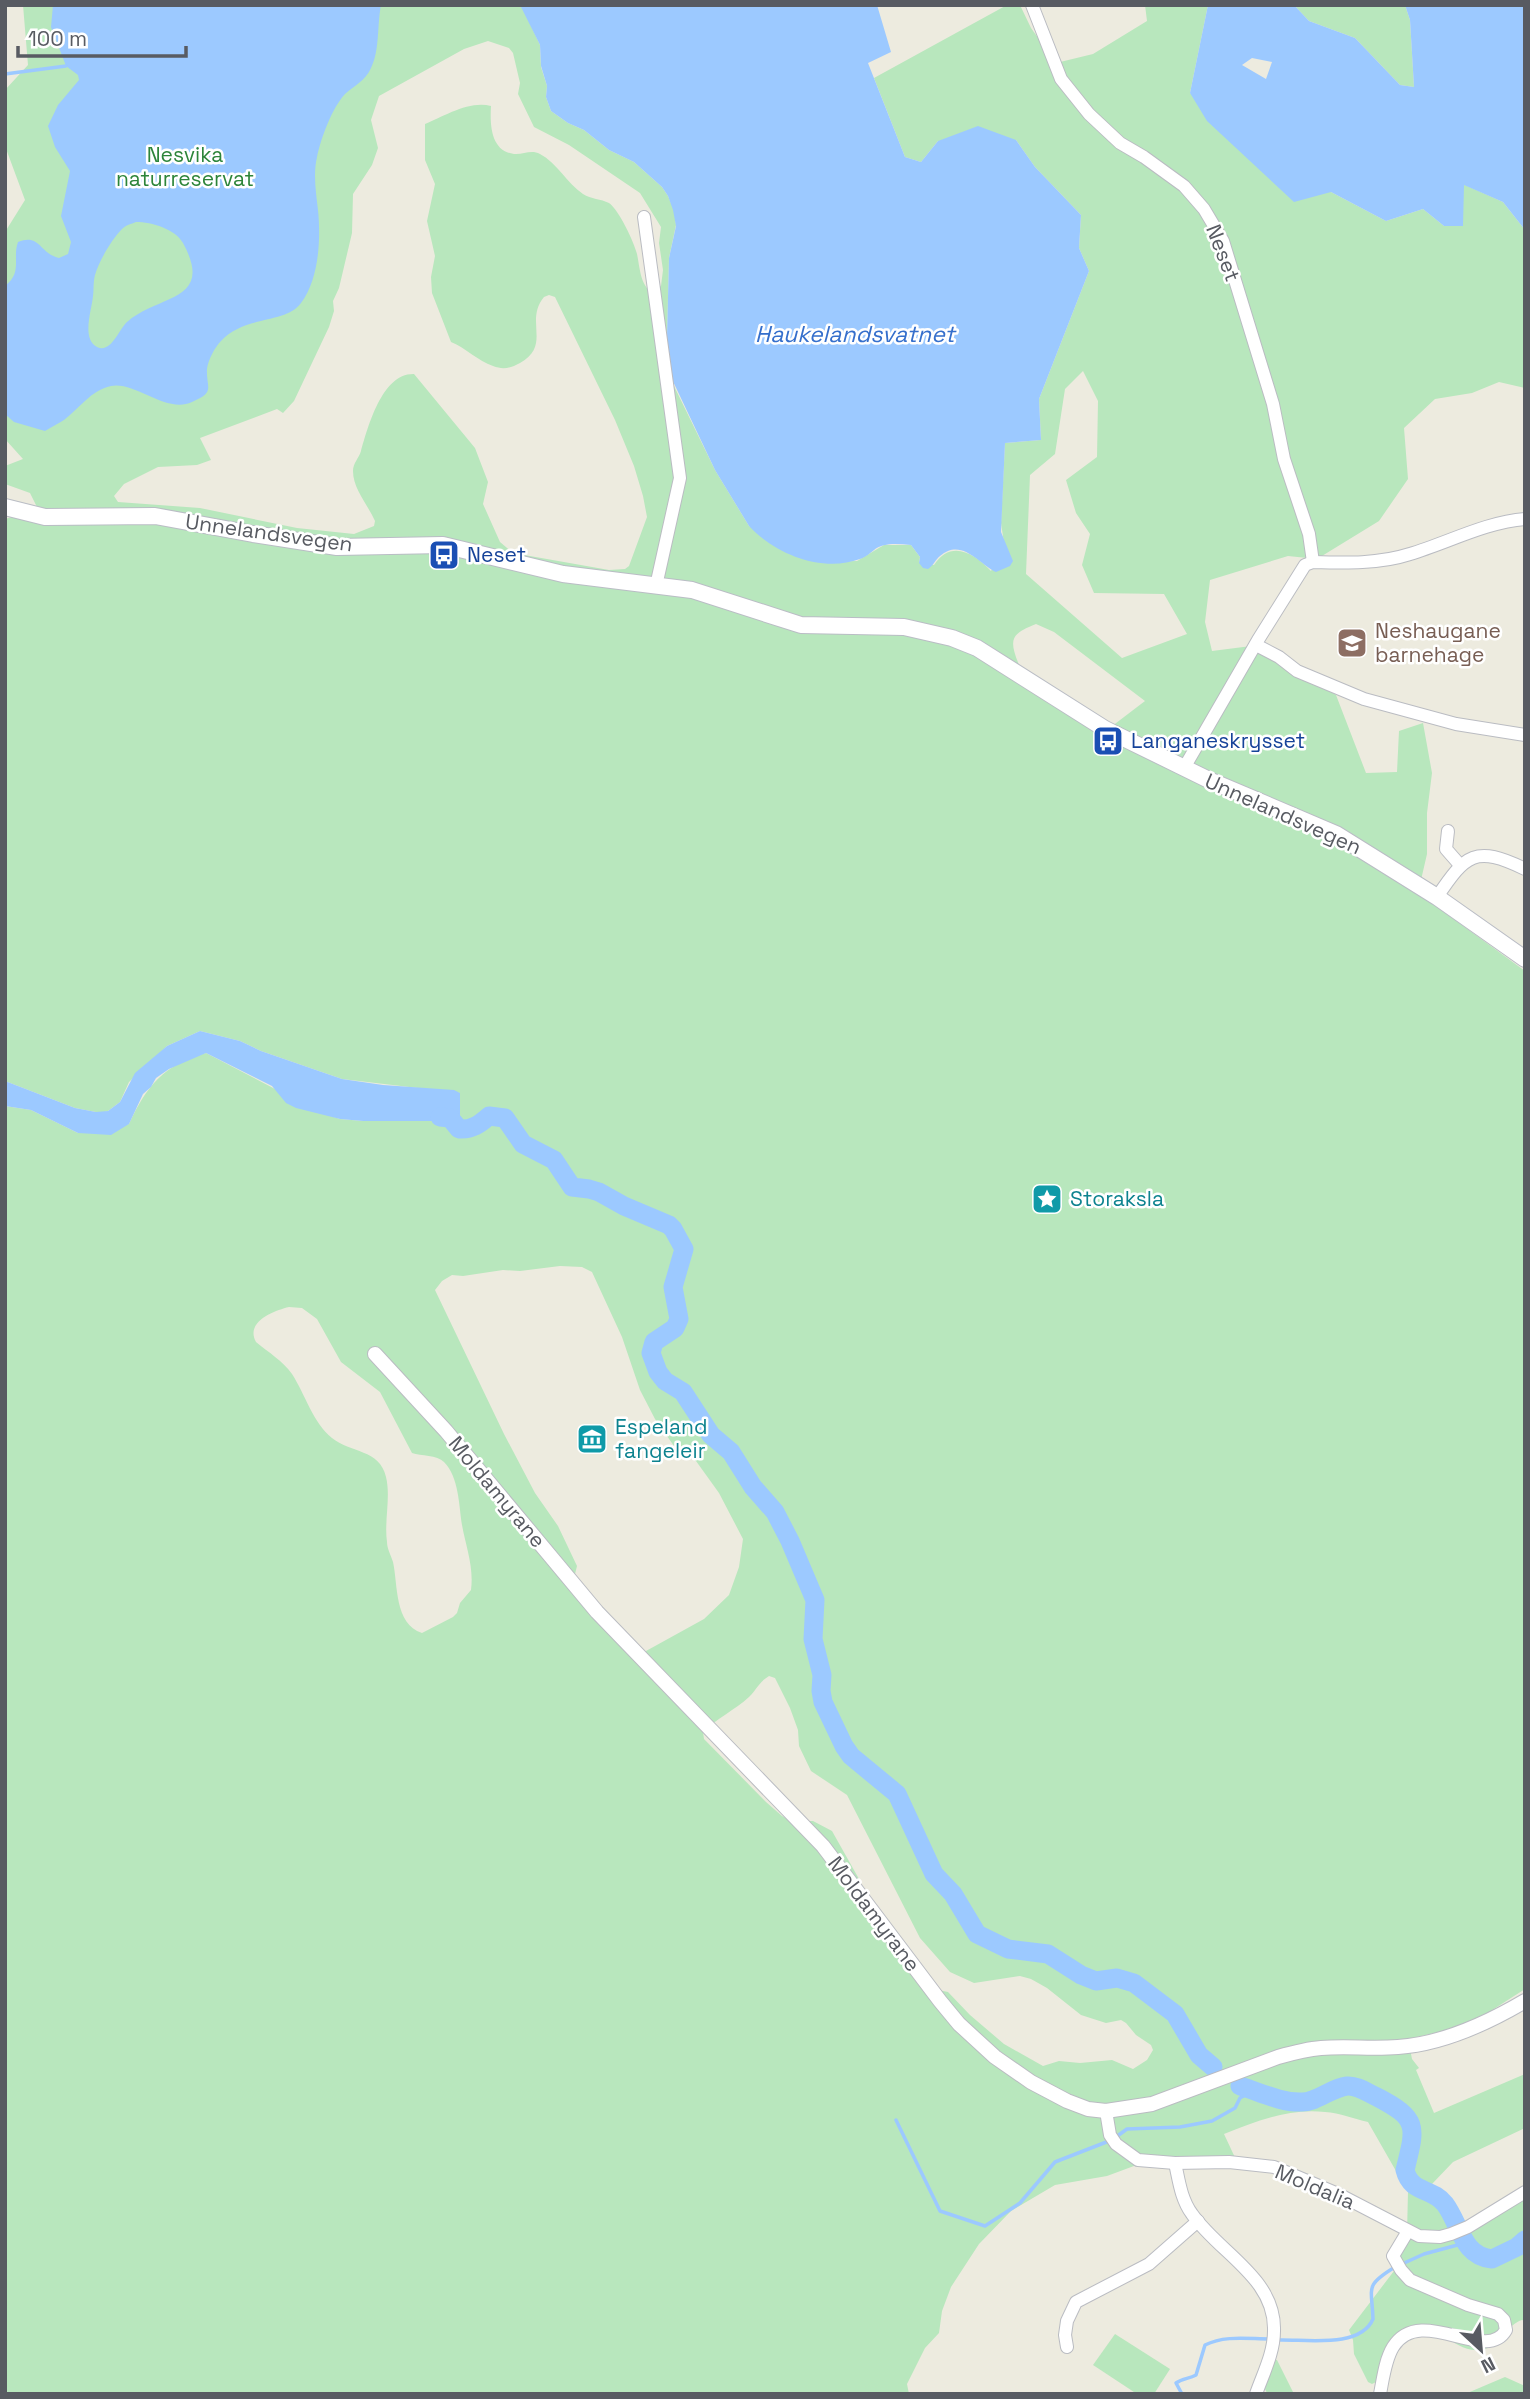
<svg xmlns="http://www.w3.org/2000/svg" width="1530" height="2399" font-family="'Space Grotesk',sans-serif">
<rect width="100%" height="100%" fill="#edebdf"/>
<g fill="#b8e7bd" fill-rule="evenodd">
<path d="M23 5H551L527 17 540 45 541 67 547 86 546 97 551 111 568 123 584 130 609 150 634 162 662 187 668 196 674 210 676 225 669 258 667 337 674 386 715 470 749 526 818 562 857 561 884 545H911L920 557 919 563 934 565C951 539 974 553 991 571L1004 543 1001 523 1005 443 1041 440 1039 399 1089 271 1079 248 1081 215 1035 167 1016 140 938 141 921 162 905 157 874 78 1007 5H1020L1031 28 1056 63 1093 54 1147 21 1145 5H1208L1190 93 1331 192 1386 221 1423 209 1444 226H1463V184L1503 202 1525 230V388L1499 382 1472 393 1435 399 1404 428 1408 479 1379 521 1317 559 1288 556 1210 580 1205 622 1212 651 1259 645 1336 695 1366 773 1397 772 1399 731 1423 723 1432 773 1427 813V854L1418 893 1525 971V1989L1486 2014 1457 2028 1408 2039 1412 2059 1419 2068 1416 2070 1434 2113 1525 2074V2128L1453 2162 1432 2184 1459 2210 1466 2224 1525 2195V2321L1522 2320C1506 2325 1504 2343 1488 2348 1469 2355 1457 2344 1442 2335 1434 2331 1418 2332 1408 2331L1376 2382 1372 2384 1368 2382 1354 2354 1353 2340 1349 2330 1397 2267 1392 2260 1407 2233 1408 2192 1368 2122C1354 2119 1340 2113 1325 2112 1289 2108 1257 2121 1224 2134L1238 2164 1142 2163 1107 2176 1055 2185 1011 2211 979 2244 951 2287 942 2311 939 2333 925 2348 907 2384 909 2394H5V1106L31 1110 78 1133 129 1124C146 1087 164 1064 206 1053L319 1112 340 1119 363 1121 427 1120 449 1123 458 1132 460 1127V1093L342 1079 261 1051 240 1041 200 1031 167 1046 129 1082 120 1102 108 1111 101 1113 75 1108 5 1081V519L33 511 37 507 30 493 5 484V466L23 459 5 439V232L25 200 5 146V90L28 65ZM488 41 509 48 513 53 520 83 518 94 534 127 569 145 640 193 661 227 659 243 663 270 661 286 652 293C640 284 640 268 637 254 634 242 619 210 609 203 601 199 591 199 583 194 567 183 557 163 540 154 531 149 523 155 514 154 490 151 490 123 491 106 470 100 444 116 425 124V160L435 184 427 221 435 256 431 277 432 293 451 342C466 348 478 361 493 366 503 370 511 368 520 363 552 345 524 321 544 297L549 295 555 297 615 420 634 466 643 496 647 517 629 566 625 569 609 570 513 553 500 542 483 504 488 482 475 448 414 374C382 373 368 427 361 451 359 458 353 463 353 471 353 489 368 505 375 521L374 526 354 534 297 528 200 508 118 502 114 496 124 484 158 467 197 465 211 460 200 438 277 409 283 413 294 401 329 327 334 311 333 301 339 288 352 233 353 194 372 165 378 148 371 120 379 96 464 49ZM1083 371 1098 401 1097 457 1066 480 1076 513 1090 534 1082 565 1094 593 1164 594 1187 634 1122 658 1026 574 1030 475 1055 454 1065 389ZM1036 624 1054 632 1145 701 1103 733 1017 669 1019 665C1009 640 1010 634 1036 624ZM560 1266 582 1267 592 1272 622 1337 640 1390 655 1419 674 1446 696 1461 719 1493 743 1539 739 1567 729 1595 704 1619 646 1651 640 1652 573 1582 577 1566 558 1526 535 1493 504 1434 435 1290 442 1281 452 1275 463 1276 503 1270 520 1271ZM289 1307 302 1308 317 1319 341 1362 380 1392 412 1453C421 1456 437 1455 444 1462 459 1477 459 1506 462 1525 466 1547 474 1567 471 1590L460 1603 457 1613 453 1617 422 1633C394 1624 398 1584 393 1562 391 1555 387 1549 387 1542 384 1521 391 1497 386 1477 380 1449 350 1453 332 1438 313 1423 305 1394 292 1374 283 1361 268 1352 256 1342 245 1322 273 1311 289 1307ZM769 1676 775 1678 790 1708 798 1730 799 1746 811 1771 847 1795 920 1938 950 1972 974 1983 1020 1976 1031 1979 1047 1988 1081 2015 1106 2023 1121 2020 1126 2023 1136 2035 1151 2045 1153 2050 1147 2060 1133 2069 1112 2060 1080 2063 1059 2061 1043 2066 1004 2044 970 2015 948 1992 933 1989 923 1990 874 1926 867 1911 859 1879 832 1831 813 1821H791L782 1816 766 1802 704 1739 703 1732C717 1718 735 1710 749 1697 757 1689 758 1683 769 1676Z"/>
<polygon points="1294,5 1405,5 1410,20 1414,87 1400,85 1355,38 1309,21"/>
<polygon points="1115,2334 1170,2369 1154,2394 1137,2394 1093,2365"/>
<polygon points="1272,2359 1277,2360 1293,2392 1267,2393 1265,2389"/>
<polygon points="1505,2377 1525,2386 1525,2394 1465,2394"/>
</g>
<g fill="#9cc9ff" fill-rule="evenodd">
<path d="M53 5H381C377 25 380 50 371 68 366 80 354 86 345 94 332 108 321 138 317 157 313 174 316 193 318 210 321 239 319 279 301 303 286 324 245 315 221 341 215 347 208 360 207 369 206 388 216 392 192 402 166 414 135 381 111 386 91 390 79 409 64 420 58 424 51 427 45 431L14 422 5 414V286C23 272 12 258 18 242 40 233 39 253 59 258L68 254 71 242 61 216 70 171 55 147 48 126 58 105 79 80 78 75 66 66 53 32 51 27ZM136 222C152 222 175 229 183 243 215 302 159 294 127 322 119 329 111 354 97 347 81 339 92 309 93 296 94 290 93 282 95 275 99 261 112 239 122 229 126 225 131 224 136 222Z"/>
<path d="M520 5H877L891 52 868 63 905 157 921 162 938 141 978 126 1016 140 1035 167 1081 215 1079 248 1089 271 1039 399 1041 440 1005 443 1001 532 1013 561 1010 566 996 572C980 565 962 537 940 556 935 560 934 565 928 569L923 568 919 563 920 557 911 545C898 544 884 542 874 550 869 554 866 557 860 559 822 573 775 554 749 526L715 470 670 375 667 337 669 258 676 226 673 210 668 196 662 187 634 162 609 150 584 130 568 123 551 111 546 97 547 86 541 66 540 45Z"/>
<path d="M1208 5H1294L1309 21 1355 38 1400 85 1414 87 1410 20 1405 5H1525V230L1503 202 1464 185 1463 226H1444L1423 209 1386 221 1331 192 1294 202 1207 121 1190 93ZM1252 58 1272 62 1266 79 1242 65Z"/>
<polygon points="200,1031 240,1041 261,1051 342,1079 383,1085 454,1090 460,1093 460,1127 458,1132 449,1123 438,1121 363,1121 340,1119 296,1108 286,1103 272,1086 206,1053 169,1069 156,1078 151,1087 143,1094 129,1124 111,1135 78,1133 31,1110 5,1106 5,1081 75,1108 96,1112 108,1111 120,1102 135,1073 167,1046"/>
</g>
<g fill="none" stroke-linecap="round" stroke-linejoin="round">
<g stroke="#9cc9ff" stroke-width="3.5">
<polyline points="5,74 66,66"/>
<polyline points="896,2120 940,2211 985,2226 1020,2203 1055,2162 1109,2141"/>
<polyline points="1116,2137 1127,2129 1180,2127 1212,2121 1235,2108 1240,2098 1254,2090"/>
<polyline points="1402,2264 1424,2254 1465,2243"/>
<path d="M1278 2340C1305 2339 1360 2349 1373 2319 1372 2287 1364 2286 1395 2267"/>
<path d="M1182 2394 1176 2383C1183 2378 1189 2379 1196 2375L1205 2345C1225 2335 1248 2339 1270 2339"/>
</g>
<g stroke="#9cc9ff" stroke-width="19">
<path d="M440 1117 450 1118 459 1129C472 1130 480 1124 489 1116L505 1118 523 1144 554 1160 572 1187 589 1189 599 1192 624 1206 669 1225 673 1229 684 1249 673 1287 679 1319 675 1328 654 1342 651 1353 658 1372 665 1381 683 1392 711 1435 731 1452 753 1487 775 1512 790 1541 815 1600 813 1639 822 1675 821 1691 823 1702 844 1746 851 1756 897 1794 934 1874 953 1894 977 1934 1008 1949 1048 1954 1081 1975 1096 1981 1117 1978 1134 1983 1175 2014 1199 2055 1213 2067"/>
<path d="M1240 2086C1260 2092 1281 2103 1302 2102 1317 2102 1331 2088 1347 2086 1357 2085 1368 2093 1377 2097 1419 2119 1416 2126 1405 2170 1411 2194 1432 2187 1445 2204 1460 2224 1462 2256 1492 2259L1517 2247 1525 2240"/>
</g>
<g stroke="#babcc2" stroke-width="14">
<g id="minor">
<polyline points="1032,5 1061,79 1089,114 1120,143 1144,157 1184,186 1204,209 1223,241 1273,404 1284,459 1309,534 1313,562"/>
<polyline points="644,217 680,478 656,586"/>
<polyline points="1256,645 1279,657 1297,671 1364,699 1456,724 1525,735"/>
<path d="M1184 768 1258 640 1305 565 1313 562C1346 563 1379 564 1410 554 1447 543 1486 522 1525 519"/>
<polyline points="1448,831 1446,849 1460,865"/>
<path d="M1437 897C1466 854 1475 845 1525 869"/>
<polyline points="1106,2111 1110,2135 1116,2144 1138,2160 1175,2163 1229,2162 1274,2167 1338,2194 1419,2236 1440,2237 1451,2234 1468,2227 1525,2192"/>
<path d="M1175 2163C1179 2181 1181 2199 1192 2214 1219 2253 1276 2278 1274 2331 1274 2353 1263 2374 1256 2394"/>
<polyline points="1067,2347 1065,2335 1067,2321 1076,2302 1149,2264 1198,2221"/>
<path d="M1380 2394C1383 2379 1385 2360 1393 2347 1421 2303 1486 2365 1506 2330L1504 2320 1498 2314 1468 2305 1410 2280 1401 2270 1393 2256 1408 2231"/>
</g>
</g>
<g stroke="#babcc2" stroke-width="16">
<path id="tertiary" d="M375 1354 446 1431 597 1612 823 1846 940 2001 959 2024 995 2057 1031 2082 1067 2101 1088 2109 1106 2111 1152 2104 1278 2057C1292 2053 1307 2049 1321 2048 1346 2046 1372 2049 1398 2047 1443 2044 1486 2024 1525 2001"/>
</g>
<g stroke="#babdc5" stroke-width="18">
<polyline id="secondary" points="5,507 45,517 155,516 253,534 337,547 443,545 563,574 692,590 801,625 904,627 952,638 977,648 1105,729 1209,780 1336,834 1437,897 1525,959"/>
</g>
<use href="#minor" stroke="#fff" stroke-width="12"/>
<use href="#tertiary" stroke="#fff" stroke-width="14"/>
<use href="#secondary" stroke="#fff" stroke-width="16"/>
</g>
<defs>
<g id="bus-square" transform="scale(1.575)"><rect x="-9" y="-9" width="18" height="18" rx="4" fill="#1a4fb4" stroke="#fff"/><path d="M-5-6H5V4H4V6H2V4H-2V6H-4V4H-5ZM-3.5-4V0h7V-4ZM-3.5 1.2v1.5H-2V1.2ZM2 1.2v1.5H3.5V1.2Z" fill="#fff"/></g>
<g id="school-square" transform="scale(1.575)"><rect x="-9" y="-9" width="18" height="18" rx="4" fill="#8d6e63" stroke="#fff"/><path d="M0-5L7-2L0 1L-7-2ZM-4 1L0 2.5L4 1V4Q0 6-4 4Z" fill="#fff"/></g>
<g id="sight-square" transform="scale(1.575)"><rect x="-9" y="-9" width="18" height="18" rx="4" fill="#0f9aa8" stroke="#fff"/><path d="M0-6L1.8-2.2L6-1.7L2.9 1.2L3.7 5.4L0 3.3L-3.7 5.4L-2.9 1.2L-6-1.7L-1.8-2.2Z" fill="#fff"/></g>
<g id="museum-square" transform="scale(1.575)"><rect x="-9" y="-9" width="18" height="18" rx="4" fill="#0f9aa8" stroke="#fff"/><path d="M0-6L6-3V-2H-6V-3ZM-5-1h2V3h-2ZM-1-1h2V3h-2ZM3-1h2V3H3ZM-6 4H6V6H-6Z" fill="#fff"/></g>
</defs>
<g fill-rule="evenodd">
<use href="#bus-square" x="444" y="555"/>
<use href="#school-square" x="1352" y="643"/>
<use href="#bus-square" x="1108" y="741"/>
<use href="#sight-square" x="1047" y="1199"/>
<use href="#museum-square" x="592" y="1439"/>
</g>
<g text-anchor="middle" stroke-width="5" stroke-linejoin="round" paint-order="stroke">
<g font-size="21" fill="#2d853a" stroke="#fff">
<text x="185" y="162">Nesvika<tspan x="185" dy="24">naturreservat</tspan></text>
</g>
<g font-size="21" fill="#585b62" stroke="#fff">
<text transform="translate(1223 253) rotate(69)" y="7">Neset</text>
<text transform="translate(269 533) rotate(8)" y="7">Unnelandsvegen</text>
<text transform="translate(1283 814) rotate(24)" y="7">Unnelandsvegen</text>
<text transform="translate(497 1492) rotate(50)" y="7">Moldamyrane</text>
<text transform="translate(874 1914) rotate(53)" y="7">Moldamyrane</text>
<text transform="translate(1315 2187) rotate(23)" y="7">Moldalia</text>
</g>
<g font-size="21" fill="#164399" stroke="#fff" text-anchor="start">
<text x="467" y="562">Neset</text>
<text x="1131" y="748">Langaneskrysset</text>
</g>
<g font-size="21" fill="#785e54" stroke="#fff" text-anchor="start">
<text x="1375" y="638">Neshaugane<tspan x="1375" dy="24">barnehage</tspan></text>
</g>
<g font-size="21" fill="#0d838f" stroke="#fff" text-anchor="start">
<text x="1070" y="1206">Storaksla</text>
<text x="615" y="1434">Espeland<tspan x="615" dy="24">fangeleir</tspan></text>
</g>
<g font-size="23" font-style="italic" fill="#356fcc" stroke="#fff">
<text x="855" y="342">Haukelandsvatnet</text>
</g>
</g>
<rect width="1530" height="2399" fill="none" stroke="#585b62" stroke-width="14"/>
<g transform="translate(1481 2350) rotate(154)" stroke="#ffffff" stroke-width="5" paint-order="stroke">
<path d="M0-5L12 26L0 18L-12 26Z" fill="#585b62"/>
<text y="-10" font-size="19" font-weight="bold" text-anchor="middle" fill="#585b62">N</text>
</g>
<path d="M18 46v10h168v-10" fill="none" stroke="#585b62" stroke-width="3.5"/>
<text x="28" y="46" font-size="21" fill="#585b62" stroke="#ffffff" stroke-width="5" paint-order="stroke">100 m</text>
</svg>
